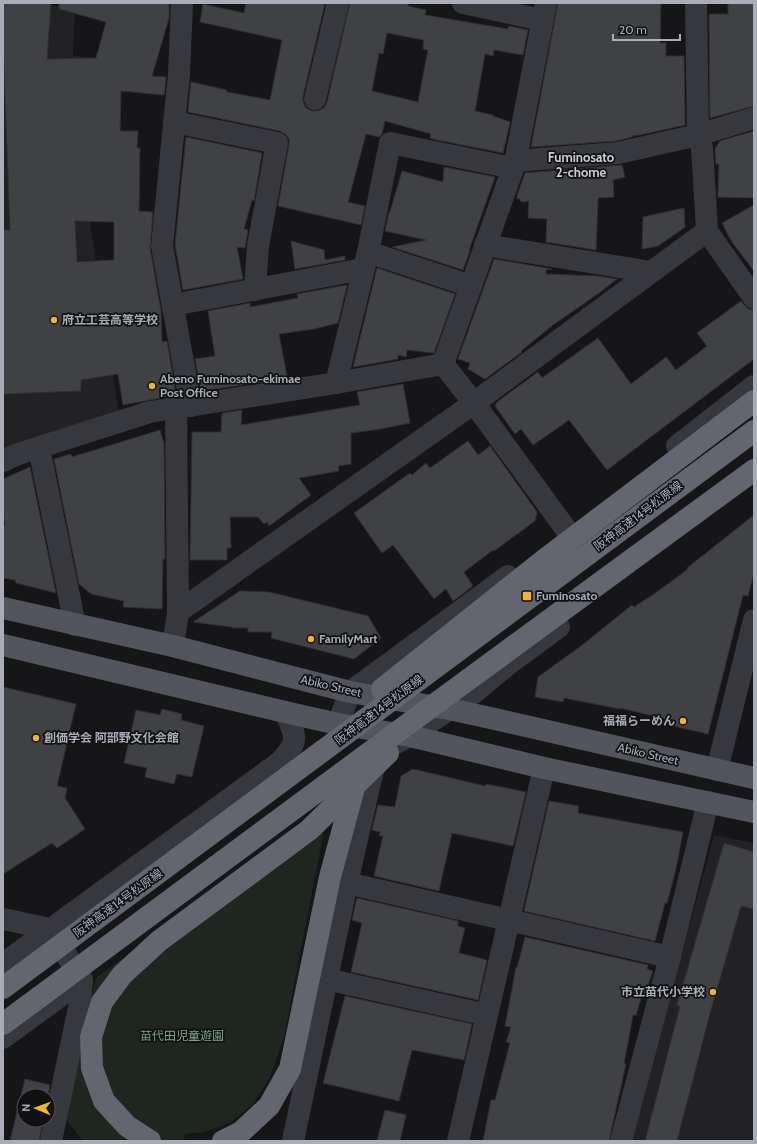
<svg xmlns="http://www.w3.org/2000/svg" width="757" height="1144" font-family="Cabin,'Noto Sans JP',sans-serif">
<rect width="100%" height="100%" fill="#161618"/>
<g fill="#222225">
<polygon points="3,3 38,3 75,9 73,56 91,58 90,224 119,416 3,453"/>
<polygon points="714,835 754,843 754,1141 632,1141"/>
</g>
<polygon fill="#1e261f" points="299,829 324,831 284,1037 270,1077 253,1104 230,1123 205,1132 185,1134 184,1141 83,1141 64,1117 96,978"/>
<g fill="#404145" stroke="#303034" fill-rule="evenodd">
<path d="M3 3H51L47 59 96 58 106 22 59 9V3H169V18L152 76 166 77 164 95 121 91 120 131H138L137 148H140L139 211 153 212 150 248 161 311 162 342 167 341 176 395 123 405 118 374 81 380V391L3 394V230H10L3 39ZM75 221 114 222V260L77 262Z"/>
<path d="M246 3H325L303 96V102L306 108 312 111H318L324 108 327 102 350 3H409L408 6 426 10 425 15 508 29 509 26 528 30 523 55 494 50 493 56 485 54 475 111 493 115V116L510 122 503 153 437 140 430 138 431 134 385 121 382 134 379 137 366 134 348 202 365 206 361 225 278 206 289 145V139L285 134 280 131 188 112 191 82 227 90V92L270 100 282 40 200 22 203 4 244 13ZM387 33 424 40 423 49 428 50 418 102 372 91 379 53 383 54Z"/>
<polygon points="558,3 661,3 660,43 666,43 666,56 684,56 685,125 640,135 632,136 632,137 616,141 531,147"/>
<polygon points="728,3 754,3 754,106 710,118 709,14 728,14"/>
<polygon points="754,131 754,198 718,197 719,164 716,164 715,149 720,141"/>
<polygon points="186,137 262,153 254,201 252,200 244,229 248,230 245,248 237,247 243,279 183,290 175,245"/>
<polygon points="622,165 625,177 613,180 614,197 598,198 596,250 546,242 547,219 528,218 529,201 521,202 520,199 517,199 517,196 525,173"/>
<polygon points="444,167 495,177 469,250 470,250 463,270 392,247 426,240 385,231 389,212 390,212 402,171 443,182"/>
<polygon points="754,205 754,271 732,242 722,223"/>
<polygon points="684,208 685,227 658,246 642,249 643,217"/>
<polygon points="291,241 324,250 325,260 345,256 345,260 295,269"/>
<polygon points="494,259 552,269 546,270 546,274 597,276 617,279 599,293 553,325 521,351 522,352 485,379 468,369 470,363 458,359"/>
<polygon points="377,268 455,294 434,353 407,350 406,357 398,355 398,359 353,367"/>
<polygon points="347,285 338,323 314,329 279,334 287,377 270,380 270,381 201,391 195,359 215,356 208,311 250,303 250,307 298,298 297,294"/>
<polygon points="741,301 748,309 754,310 754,359 607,470 569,420 533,445 521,429 515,434 495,406 497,402 538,372 542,378 598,338 631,384 666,357 676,370 707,346 697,333"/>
<polygon points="403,384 410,423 381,429 351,433 351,464 338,466 339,471 299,478 311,495 269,526 267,522 264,524 258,517 230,517 231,548 227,548 227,560 190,560 192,432 221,432 222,413 242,410 241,425 360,405 357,392"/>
<polygon points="160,430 164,444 165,559 163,559 162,609 123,607 124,601 91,594 79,584 54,459 71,454 72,457"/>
<polygon points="468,441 478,455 490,446 537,512 535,521 494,551 493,550 464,572 473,586 453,601 446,589 434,599 393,545 382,553 354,513 410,473 412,475 426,463 430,468"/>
<polygon points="30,467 56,593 16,583 15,580 3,578 3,526 5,525 3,512 3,479"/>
<polygon points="754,515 754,573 748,596 743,595 708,734 665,724 666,719 620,708 620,709 564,698 563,702 535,697 538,677 581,646 632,605 634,607 657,592 688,569 687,568"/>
<polygon points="240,591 269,592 368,616 381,638 354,659 271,638 272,632 248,632 248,628 232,628 232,627 193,622"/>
<polygon points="3,687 76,704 57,786 67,788 65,798 85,829 57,848 52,843 3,874"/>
<polygon points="162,709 182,714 181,720 204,726 192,777 177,774 174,784 145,777 147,768 124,763 136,710 160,715"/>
<polygon points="413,769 485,786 486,784 526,792 513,846 452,833 439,891 374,876 383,836 379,836 380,832 372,830 378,805 395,807 401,776"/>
<polygon points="549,801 579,806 578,813 683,832 676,869 667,903 665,903 655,941 524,911"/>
<polygon points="724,843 754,852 754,909 741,906 709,1017 677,1141 645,1141 680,1006 677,1005"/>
<polygon points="357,898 458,921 458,926 465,928 459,953 487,960 478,1000 351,972 362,923 352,920"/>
<polygon points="525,937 648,965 647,969 653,971 644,996 642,995 636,1015 633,1015 624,1064 626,1064 609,1141 483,1141 491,1100 495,1100 510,1043 506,1042 511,1027 505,1026 516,967 517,968"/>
<polygon points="345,996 472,1024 464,1060 412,1050 399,1101 323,1083"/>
<polygon points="25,1079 50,1085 48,1096 24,1096 24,1120 43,1120 39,1141 10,1141"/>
<polygon points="385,1110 406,1115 400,1141 377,1141"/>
</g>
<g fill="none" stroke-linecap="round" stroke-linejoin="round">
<g stroke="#37383d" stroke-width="22">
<polyline points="182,3 179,74 162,246 191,406"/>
<polyline points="463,3 542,20"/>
<polyline points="696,3 698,135 702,148 707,231 754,298"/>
<polyline points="315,99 338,3"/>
<polyline points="174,122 277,143 258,246 255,290"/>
<polyline points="515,161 618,153 698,135 754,118"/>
<polyline points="485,245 651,272"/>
<polyline points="368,252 471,286"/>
<polyline points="173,305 363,269"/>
<polyline points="443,364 515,163 546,3"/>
<polyline points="443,364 474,403 568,532"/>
<polyline points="336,383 368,252 390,143 513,168"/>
<polyline points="677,446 754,386"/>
<polyline points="39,448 75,625"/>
<polyline points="3,461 18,454 150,412 336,383 443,364"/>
<polyline points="178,612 474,403 707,231"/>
<polyline points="173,646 178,612 176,408"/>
<polyline points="338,724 350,692 508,576"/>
<polyline points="717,770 754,620"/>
<polyline points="347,883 670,957"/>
<polyline points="3,919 50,929 82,980 80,1003 51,1141"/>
<path d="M3 964 280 762C300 741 296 736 285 712"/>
<polyline points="326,979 487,1015"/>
<polyline points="3,1038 82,980"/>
<polyline points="293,1141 347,883 372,774 378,755 392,745 410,736 475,692 506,666 559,627"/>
<polyline points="458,1141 544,768"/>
<polyline points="621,1141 670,957 708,802"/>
</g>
<g stroke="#53555c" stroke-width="22">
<polyline points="3,608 173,646 350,692 449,709 495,719 754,778"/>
<polyline points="3,645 285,712 338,724 410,736 544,768 754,812"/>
</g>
<g stroke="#63666e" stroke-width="22">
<polyline points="382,689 544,560 754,401"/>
<polyline points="3,988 754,431"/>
<polyline points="3,1024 450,693 754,470"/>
<polyline points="150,1141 127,1126 104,1101 92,1068 91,1037 102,1002 122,975 159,941 309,830 388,753"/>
<polyline points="223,1141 241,1132 269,1106 290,1069 330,877 354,788"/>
</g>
</g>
<g fill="#f2b134" stroke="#111113" stroke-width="1.5">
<circle cx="54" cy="320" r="4"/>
<circle cx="152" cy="386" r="4"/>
<rect x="522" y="591" width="10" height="10" rx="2"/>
<circle cx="311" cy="639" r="4"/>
<circle cx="683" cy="721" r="4"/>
<circle cx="36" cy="738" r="4"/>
<circle cx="713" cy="992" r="4"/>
</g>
<g text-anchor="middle" stroke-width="3.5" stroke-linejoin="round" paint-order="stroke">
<g font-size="12" font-weight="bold" fill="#a8adb8" stroke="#111113" text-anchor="start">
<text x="62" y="324">府立工芸高等学校</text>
<text x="160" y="383">Abeno Fuminosato-ekimae<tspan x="160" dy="14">Post Office</tspan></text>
<text x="536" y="600">Fuminosato</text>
<text x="319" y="643">FamilyMart</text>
<text x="675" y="725" text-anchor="end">福福らーめん</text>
<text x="44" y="742">創価学会 阿部野文化会館</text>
<text x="705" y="996" text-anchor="end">市立苗代小学校</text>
</g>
<g font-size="12" fill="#a8adb8" stroke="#111113">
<text transform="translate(638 516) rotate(-37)" y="4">阪神高速14号松原線</text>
<text transform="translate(331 686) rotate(13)" y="4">Abiko Street</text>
<text transform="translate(379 710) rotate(-37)" y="4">阪神高速14号松原線</text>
<text transform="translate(648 754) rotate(13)" y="4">Abiko Street</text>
<text transform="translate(118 903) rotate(-36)" y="4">阪神高速14号松原線</text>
</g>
<g font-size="12" fill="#7fa381" stroke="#111113">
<text x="182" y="1040">苗代田児童遊園</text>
</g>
<g font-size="13" font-weight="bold" fill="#c9ccd4" stroke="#111113">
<text x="581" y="162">Fuminosato<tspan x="581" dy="15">2-chome</tspan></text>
</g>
</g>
<rect width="757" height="1144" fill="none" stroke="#a8adb8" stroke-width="8"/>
<g transform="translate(36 1108) rotate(272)"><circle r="19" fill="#111113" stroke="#4d4f55"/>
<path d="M0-3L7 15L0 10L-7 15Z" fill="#f2b134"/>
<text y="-6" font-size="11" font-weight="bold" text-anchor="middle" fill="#a8adb8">N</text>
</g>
<path d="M613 34v6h67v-6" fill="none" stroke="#a8adb8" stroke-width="2"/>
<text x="619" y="34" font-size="12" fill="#a8adb8" stroke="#111113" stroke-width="3" paint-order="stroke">20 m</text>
</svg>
